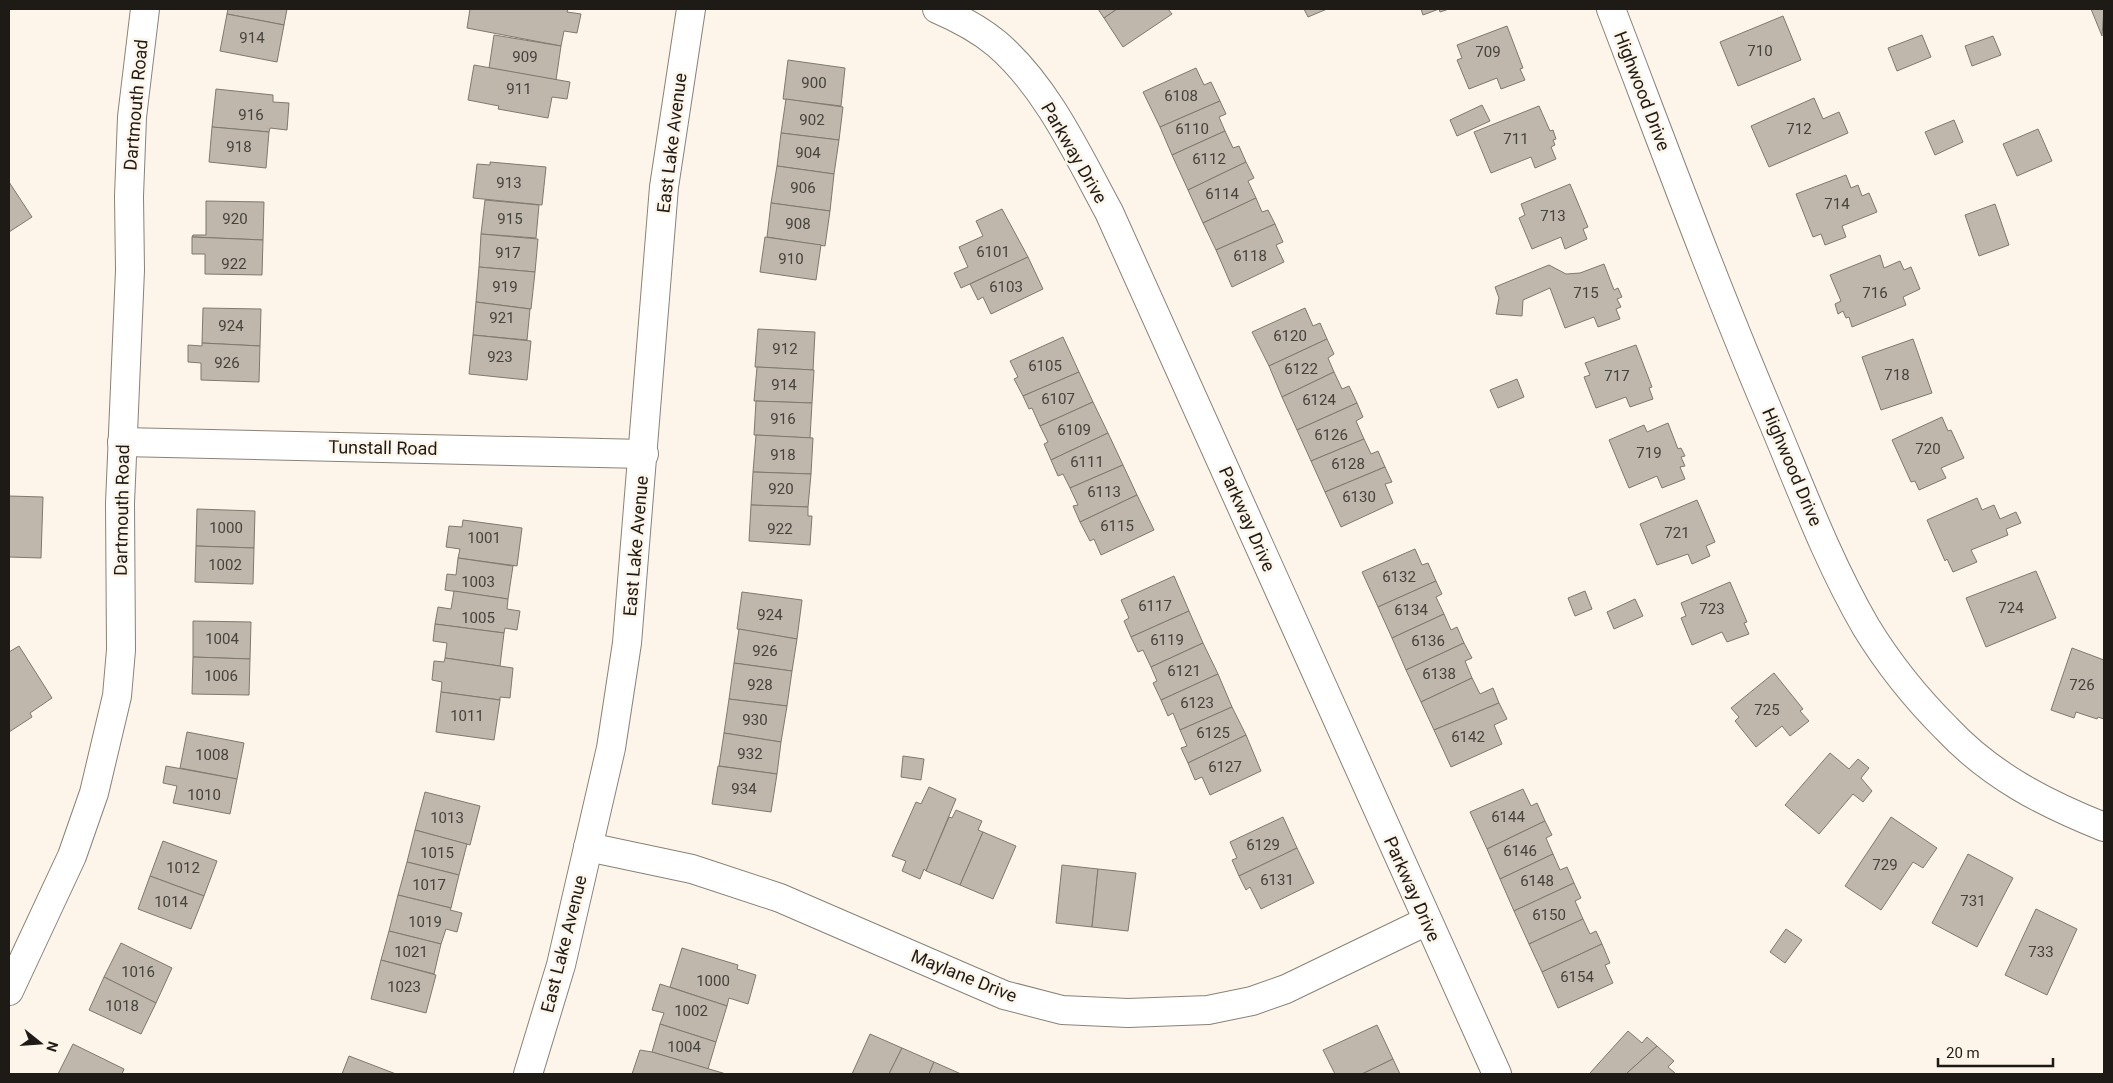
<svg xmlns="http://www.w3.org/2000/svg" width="2113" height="1083" font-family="Roboto,sans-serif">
<rect width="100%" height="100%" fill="#fdf5e9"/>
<g fill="#bfb7ac" stroke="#7f786d">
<polygon points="228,9 287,9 284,25 227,14"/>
<polygon points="470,9 568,9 567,12 581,14 577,33 564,31 561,46 467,28"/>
<polygon points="1098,9 1117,9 1104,18"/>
<polygon points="1117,9 1168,9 1172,14 1123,47 1104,18"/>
<polygon points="1304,9 1327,9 1308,17"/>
<polygon points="1421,9 1449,9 1440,12 1439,9 1423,15"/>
<polygon points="2091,9 2104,9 2102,36"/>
<polygon points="227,14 284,25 277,62 220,51"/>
<polygon points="1783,16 1801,60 1738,86 1720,42"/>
<polygon points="1507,26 1523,68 1520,69 1525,80 1501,89 1497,78 1469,89 1457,60 1462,58 1457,45"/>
<polygon points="494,35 561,46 556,80 489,68"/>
<polygon points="1922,35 1931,57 1897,71 1888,48"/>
<polygon points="1993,36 2001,55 1972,66 1965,46"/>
<polygon points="788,60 845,68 841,106 783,99"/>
<polygon points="474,65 570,82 567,99 552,97 548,118 498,109 499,106 468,100"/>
<polygon points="1196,68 1204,85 1211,82 1220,101 1160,127 1143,92"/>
<polygon points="216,89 273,95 273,102 289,103 287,130 270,128 269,132 212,127"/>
<polygon points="1814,98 1823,119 1839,112 1848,133 1769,167 1751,126"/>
<polygon points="786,99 843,107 839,140 781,133"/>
<polygon points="1220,101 1226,114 1219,117 1225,131 1172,155 1160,127"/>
<polygon points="1482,105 1490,121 1457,136 1450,120"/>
<polygon points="1539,106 1550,131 1553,130 1556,139 1553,140 1555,145 1551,147 1556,159 1535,168 1531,157 1491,173 1474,132"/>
<polygon points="1954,120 1963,142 1935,155 1925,132"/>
<polygon points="212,127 269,132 266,168 209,162"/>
<polygon points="2038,129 2052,161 2017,176 2003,144"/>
<polygon points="1225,131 1233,148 1239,146 1246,162 1188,190 1172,155"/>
<polygon points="781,133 839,140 834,174 777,166"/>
<polygon points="490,162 546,167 542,205 473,198 477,164 490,165"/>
<polygon points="1246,162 1254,178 1248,181 1256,198 1203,223 1188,190"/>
<polygon points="777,166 834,174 830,211 771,203"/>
<polygon points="1846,175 1851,188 1858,185 1862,196 1869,193 1877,212 1842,226 1846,237 1825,245 1821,234 1813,237 1796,194"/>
<polygon points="9,182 32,217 9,232"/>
<polygon points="1570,184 1588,227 1583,229 1587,239 1565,249 1561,237 1532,249 1519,218 1525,215 1521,204"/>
<polygon points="1256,198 1262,212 1268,210 1275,224 1216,250 1203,223"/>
<polygon points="485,200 539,205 536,238 481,234"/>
<polygon points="206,201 264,202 263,240 192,237 193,235 206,235"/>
<polygon points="771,203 830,211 825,246 767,237"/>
<polygon points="1995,204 2009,245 1979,256 1965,215"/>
<polygon points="1002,209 1028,257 961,288 954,273 968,267 959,247 983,236 976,221"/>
<polygon points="1275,224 1283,242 1276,245 1284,262 1232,287 1216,250"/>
<polygon points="481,234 538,239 535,272 479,267"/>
<polygon points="192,237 263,240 262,275 205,274 205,254 192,254"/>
<polygon points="765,237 821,245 816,280 760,272"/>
<polygon points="1880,255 1884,268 1900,261 1904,270 1911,267 1920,289 1903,297 1906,305 1852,327 1849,317 1846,318 1843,311 1838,314 1835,304 1841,301 1830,275"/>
<polygon points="1028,257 1043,289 991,314 983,297 978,300 970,284"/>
<polygon points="1604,264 1614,290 1618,288 1622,297 1617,299 1621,307 1616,309 1620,319 1598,327 1594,317 1565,328 1550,288 1523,300 1522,316 1496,314 1499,298 1495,287 1549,265 1566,274 1580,273"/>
<polygon points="479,267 535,272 531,309 476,302"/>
<polygon points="476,302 530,309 527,340 473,335"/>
<polygon points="203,308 261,309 260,346 202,343"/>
<polygon points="1305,308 1313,326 1320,323 1327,339 1269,366 1252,332"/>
<polygon points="758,329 815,332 813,370 755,367"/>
<polygon points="473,335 531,341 527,380 469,374"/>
<polygon points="1063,337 1079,372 1023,396 1014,379 1018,377 1010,361"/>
<polygon points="1327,339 1334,354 1328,358 1334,372 1282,397 1269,366"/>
<polygon points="1913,339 1932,393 1881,410 1862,357"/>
<polygon points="202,343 260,346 259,382 201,380 201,363 188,362 188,345 202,346"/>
<polygon points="1636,345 1652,387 1649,388 1653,399 1630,407 1626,397 1596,408 1584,377 1590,375 1585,363"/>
<polygon points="757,367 814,370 812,403 754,401"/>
<polygon points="1079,372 1093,402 1040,426 1032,408 1029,409 1023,396"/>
<polygon points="1334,372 1342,389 1349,386 1357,403 1297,430 1282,397"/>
<polygon points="1517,379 1524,397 1498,408 1490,390"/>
<polygon points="756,401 812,403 810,438 754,435"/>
<polygon points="1093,402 1108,433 1051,460 1044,444 1048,442 1040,426"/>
<polygon points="1357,403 1363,417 1356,421 1364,439 1311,461 1297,430"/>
<polygon points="1942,417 1948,431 1951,430 1964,458 1941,468 1946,478 1919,490 1915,481 1911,482 1892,440"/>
<polygon points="1668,423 1678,449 1681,448 1685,456 1681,457 1685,466 1680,467 1685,479 1662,488 1657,476 1629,488 1609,440 1644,425 1647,432"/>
<polygon points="1108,433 1123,465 1070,488 1063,474 1058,476 1051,460"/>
<polygon points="756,435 813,438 811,474 753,472"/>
<polygon points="1364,439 1371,454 1378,451 1385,467 1325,492 1311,461"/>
<polygon points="1123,465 1137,495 1080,522 1073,506 1078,505 1070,488"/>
<polygon points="1385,467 1392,482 1385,484 1393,503 1341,527 1325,492"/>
<polygon points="753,472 811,474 808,507 751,505"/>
<polygon points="1137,495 1154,530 1101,555 1094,539 1090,541 1080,522"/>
<polygon points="9,496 43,497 41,558 9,557"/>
<polygon points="1977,498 1982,510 1994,505 2000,519 2016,512 2021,523 2006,529 2008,535 1971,550 1977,562 1953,572 1947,559 1945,561 1927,520"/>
<polygon points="1697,500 1715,542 1706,546 1710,556 1692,564 1688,554 1657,565 1640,524"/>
<polygon points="751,505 808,507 808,516 812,516 810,545 749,541"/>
<polygon points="197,509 255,511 254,548 196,546"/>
<polygon points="463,520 522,528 517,566 458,558 460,549 446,547 449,526 462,527"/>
<polygon points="196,546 254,548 253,584 195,582"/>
<polygon points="1415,549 1422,565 1428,563 1436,581 1378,607 1362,572"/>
<polygon points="458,558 513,566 508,599 445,590 447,574 456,575"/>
<polygon points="2036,571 2056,618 1986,647 1966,598"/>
<polygon points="1174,576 1189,611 1131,637 1124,621 1129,618 1121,600"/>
<polygon points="1436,581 1442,594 1436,597 1444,614 1392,638 1378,607"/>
<polygon points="1730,582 1747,622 1744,623 1749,634 1727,642 1722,632 1692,645 1681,618 1686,616 1681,603"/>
<polygon points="454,591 508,599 507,609 520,611 517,630 505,628 504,633 435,624 438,607 451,609"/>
<polygon points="1585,591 1592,609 1575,616 1568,598"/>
<polygon points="742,592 802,600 797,639 737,629"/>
<polygon points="1635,599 1643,616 1614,629 1607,612"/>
<polygon points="1189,611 1203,643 1151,667 1143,650 1138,652 1131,637"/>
<polygon points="1444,614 1451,630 1457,627 1464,643 1406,670 1392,638"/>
<polygon points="193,621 251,622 250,659 193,657"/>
<polygon points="435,624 504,633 500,666 445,658 447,643 433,641"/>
<polygon points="739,629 797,639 792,671 734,663"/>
<polygon points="1203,643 1218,674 1161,700 1153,683 1157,681 1151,667"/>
<polygon points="1464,643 1472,658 1465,661 1472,678 1421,702 1406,670"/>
<polygon points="19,646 52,698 30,713 32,717 9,732 9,652"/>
<polygon points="2072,648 2104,660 2104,719 2098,717 2097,719 2076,712 2074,718 2051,710"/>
<polygon points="193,657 250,659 249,695 192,694"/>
<polygon points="445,658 513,668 510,698 500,697 500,700 441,692 442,682 432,680 434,661 444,662"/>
<polygon points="734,663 792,671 787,706 729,699"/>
<polygon points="1774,673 1803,709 1800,711 1809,721 1790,736 1782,726 1756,747 1735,721 1739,717 1731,708"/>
<polygon points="1218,674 1232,707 1180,730 1173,713 1168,716 1161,700"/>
<polygon points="1472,678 1480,694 1493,688 1499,703 1434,730 1421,702"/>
<polygon points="441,692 500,700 494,740 436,732"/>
<polygon points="729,699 787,706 781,742 724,733"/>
<polygon points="1499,703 1507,719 1494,725 1502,744 1451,767 1434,730"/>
<polygon points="1232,707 1246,735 1188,763 1181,748 1187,746 1180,730"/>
<polygon points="187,732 244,743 237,779 180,768"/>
<polygon points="724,733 781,742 777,774 719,766"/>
<polygon points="1246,735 1261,771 1210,795 1202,777 1195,780 1188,763"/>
<polygon points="1830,753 1849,769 1858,759 1869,768 1861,778 1872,791 1863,802 1853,794 1819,834 1785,805"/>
<polygon points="903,756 924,759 921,780 901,777"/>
<polygon points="166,766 237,779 230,814 173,803 177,786 163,783"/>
<polygon points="718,766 777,774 771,812 712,804"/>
<polygon points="929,787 956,799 926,871 924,869 920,879 902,871 906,861 892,856 916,802 921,804"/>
<polygon points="1523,789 1531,806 1537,803 1545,821 1487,849 1470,812"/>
<polygon points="425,792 480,806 470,845 415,830"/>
<polygon points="956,810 982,821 978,830 983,832 960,885 926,871 949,817 952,818"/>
<polygon points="1283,817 1297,848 1239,876 1232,860 1237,858 1230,842"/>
<polygon points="1891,817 1937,848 1923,868 1913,862 1881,910 1845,886"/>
<polygon points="1545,821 1552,835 1546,838 1553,854 1500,879 1487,849"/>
<polygon points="415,830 467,844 459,875 407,862"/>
<polygon points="983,832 1016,846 993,899 960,885"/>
<polygon points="163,841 217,861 204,896 150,876"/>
<polygon points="1297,848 1314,883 1261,909 1250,887 1246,890 1239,876"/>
<polygon points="1553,854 1560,870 1567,867 1574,883 1514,911 1500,879"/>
<polygon points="1968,854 2013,878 1977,947 1932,923"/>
<polygon points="407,862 459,875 451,908 398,895"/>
<polygon points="1062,865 1098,869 1092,927 1056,923"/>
<polygon points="1098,869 1136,873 1128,931 1092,927"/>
<polygon points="150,876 204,896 191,929 138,909"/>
<polygon points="1574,883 1581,898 1575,901 1583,919 1529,944 1514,911"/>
<polygon points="398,895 451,908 450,910 462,913 457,932 446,929 441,944 389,931"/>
<polygon points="2036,909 2077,929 2047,995 2005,975"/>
<polygon points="1583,919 1590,934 1596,931 1602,944 1542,972 1529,944"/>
<polygon points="1786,929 1802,940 1785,963 1770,952"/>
<polygon points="389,931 441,944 434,974 381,960"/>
<polygon points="121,943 172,968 156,1003 104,977"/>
<polygon points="1602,944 1610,963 1605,965 1613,983 1558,1008 1542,972"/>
<polygon points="682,948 738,965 737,969 756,975 748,1004 729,998 727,1006 670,987"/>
<polygon points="381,960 436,975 426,1013 371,999"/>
<polygon points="104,977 156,1003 141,1034 89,1010"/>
<polygon points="660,984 727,1006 716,1042 660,1024 664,1013 652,1010"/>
<polygon points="660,1024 716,1042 708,1069 652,1052"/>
<polygon points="1377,1025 1393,1059 1362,1074 1335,1074 1323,1050"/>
<polygon points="1628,1031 1642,1043 1647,1037 1657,1046 1626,1074 1591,1074 1590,1073"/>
<polygon points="870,1034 902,1048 889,1074 852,1074"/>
<polygon points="73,1044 124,1069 122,1074 58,1074"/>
<polygon points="1657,1046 1674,1061 1668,1067 1676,1074 1626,1074"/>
<polygon points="902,1048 934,1062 929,1074 889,1074"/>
<polygon points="640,1050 652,1052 726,1074 632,1074"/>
<polygon points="349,1056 396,1074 342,1074"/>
<polygon points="1393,1059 1400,1074 1362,1074"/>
<polygon points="934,1062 961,1074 929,1074"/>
</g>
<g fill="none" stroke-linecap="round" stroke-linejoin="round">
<g stroke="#898277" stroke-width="30">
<g id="minor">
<path d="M937 9C958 18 979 29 997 44 1047 87 1078 155 1109 212L1497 1074"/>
<path d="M1611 9C1663 145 1713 281 1770 415 1800 486 1827 560 1866 627 1888 663 1916 698 1946 728 1991 776 2044 803 2104 827"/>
<polyline points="122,442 644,454"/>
<polyline points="588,847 692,869 780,898 1004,995 1062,1010 1128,1013 1208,1010 1252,1001 1286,989 1427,921"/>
<polyline points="9,991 72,856 94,793 117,696 121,650 120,503 130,270 129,196 132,117 145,9"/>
<polyline points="528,1074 561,965 611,748 627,643 664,187 691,9"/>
</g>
</g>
<use href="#minor" stroke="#fff" stroke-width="28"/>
</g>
<g text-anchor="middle" stroke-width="5" stroke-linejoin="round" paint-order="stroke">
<g font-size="15" fill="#46423c">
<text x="252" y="43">914</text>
<text x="1760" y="56">710</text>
<text x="1488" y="57">709</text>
<text x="525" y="62">909</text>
<text x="814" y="88">900</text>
<text x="519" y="94">911</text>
<text x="1181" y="101">6108</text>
<text x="251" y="120">916</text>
<text x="812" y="125">902</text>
<text x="1192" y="134">6110</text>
<text x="1799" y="134">712</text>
<text x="1516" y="144">711</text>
<text x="239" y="152">918</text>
<text x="808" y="158">904</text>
<text x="1209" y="164">6112</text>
<text x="509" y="188">913</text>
<text x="803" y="193">906</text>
<text x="1222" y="199">6114</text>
<text x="1837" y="209">714</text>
<text x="1553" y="221">713</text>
<text x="235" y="224">920</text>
<text x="510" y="224">915</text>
<text x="798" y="229">908</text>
<text x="993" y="257">6101</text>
<text x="508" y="258">917</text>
<text x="1250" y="261">6118</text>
<text x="791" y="264">910</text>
<text x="234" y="269">922</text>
<text x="505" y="292">919</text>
<text x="1006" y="292">6103</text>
<text x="1586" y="298">715</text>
<text x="1875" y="298">716</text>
<text x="502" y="323">921</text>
<text x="231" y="331">924</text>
<text x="1290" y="341">6120</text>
<text x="785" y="354">912</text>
<text x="500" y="362">923</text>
<text x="227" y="368">926</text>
<text x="1045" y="371">6105</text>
<text x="1301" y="374">6122</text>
<text x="1897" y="380">718</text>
<text x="1617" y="381">717</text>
<text x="784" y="390">914</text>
<text x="1058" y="404">6107</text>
<text x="1319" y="405">6124</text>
<text x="783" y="424">916</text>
<text x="1074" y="435">6109</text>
<text x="1331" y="440">6126</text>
<text x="1928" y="454">720</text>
<text x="1649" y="458">719</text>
<text x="783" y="460">918</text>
<text x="1087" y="467">6111</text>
<text x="1348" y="469">6128</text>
<text x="781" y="494">920</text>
<text x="1104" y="497">6113</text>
<text x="1359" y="502">6130</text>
<text x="1117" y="531">6115</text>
<text x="226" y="533">1000</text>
<text x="780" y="534">922</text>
<text x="1677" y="538">721</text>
<text x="484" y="543">1001</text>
<text x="225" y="570">1002</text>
<text x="1399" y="582">6132</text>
<text x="478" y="587">1003</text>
<text x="1155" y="611">6117</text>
<text x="2011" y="613">724</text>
<text x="1712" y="614">723</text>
<text x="1411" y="615">6134</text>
<text x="770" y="620">924</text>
<text x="478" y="623">1005</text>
<text x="222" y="644">1004</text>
<text x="1167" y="645">6119</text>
<text x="1428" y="646">6136</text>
<text x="765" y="656">926</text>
<text x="1184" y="676">6121</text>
<text x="1439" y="679">6138</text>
<text x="221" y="681">1006</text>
<text x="760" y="690">928</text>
<text x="2082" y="690">726</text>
<text x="1197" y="708">6123</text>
<text x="1767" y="715">725</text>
<text x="467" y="721">1011</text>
<text x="755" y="725">930</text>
<text x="1213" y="738">6125</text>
<text x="1468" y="742">6142</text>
<text x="750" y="759">932</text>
<text x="212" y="760">1008</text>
<text x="1225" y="772">6127</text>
<text x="744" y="794">934</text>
<text x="204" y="800">1010</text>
<text x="1508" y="822">6144</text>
<text x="447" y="823">1013</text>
<text x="1263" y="850">6129</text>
<text x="1520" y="856">6146</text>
<text x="437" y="858">1015</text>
<text x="1885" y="870">729</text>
<text x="183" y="873">1012</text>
<text x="1277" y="885">6131</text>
<text x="1537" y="886">6148</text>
<text x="429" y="890">1017</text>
<text x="1973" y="906">731</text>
<text x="171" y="907">1014</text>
<text x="1549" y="920">6150</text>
<text x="425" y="927">1019</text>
<text x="411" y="957">1021</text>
<text x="2041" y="957">733</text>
<text x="138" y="977">1016</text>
<text x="1577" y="982">6154</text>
<text x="713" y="986">1000</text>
<text x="404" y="992">1023</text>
<text x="122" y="1011">1018</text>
<text x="691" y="1016">1002</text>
<text x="684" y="1052">1004</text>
</g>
<g font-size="18" fill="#1e1b17" stroke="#fdf5e9">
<text transform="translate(1642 91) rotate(69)" y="6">Highwood Drive</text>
<text transform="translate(136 105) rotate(-85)" y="6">Dartmouth Road</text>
<text transform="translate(672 143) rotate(-83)" y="6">East Lake Avenue</text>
<text transform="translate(1074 153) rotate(60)" y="6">Parkway Drive</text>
<text transform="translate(383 448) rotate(1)" y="6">Tunstall Road</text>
<text transform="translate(1792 467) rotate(67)" y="6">Highwood Drive</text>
<text transform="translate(122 510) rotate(-89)" y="6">Dartmouth Road</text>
<text transform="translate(1247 519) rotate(66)" y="6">Parkway Drive</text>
<text transform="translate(636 546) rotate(-85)" y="6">East Lake Avenue</text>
<text transform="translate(1412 889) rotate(66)" y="6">Parkway Drive</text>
<text transform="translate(564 944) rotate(-76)" y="6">East Lake Avenue</text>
<text transform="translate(964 976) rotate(22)" y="6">Maylane Drive</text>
</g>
</g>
<rect width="2113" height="1083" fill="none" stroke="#1e1b17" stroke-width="20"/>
<g transform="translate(40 1043) rotate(107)" stroke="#fdf5e9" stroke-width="4" paint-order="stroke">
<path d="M0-4L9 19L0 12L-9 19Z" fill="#1e1b17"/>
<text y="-8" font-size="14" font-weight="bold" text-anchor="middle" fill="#1e1b17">N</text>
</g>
<path d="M1938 1058v8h115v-8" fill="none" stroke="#1e1b17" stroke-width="2.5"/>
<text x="1946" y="1058" font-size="15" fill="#1e1b17" stroke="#fdf5e9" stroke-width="4" paint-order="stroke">20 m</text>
</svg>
